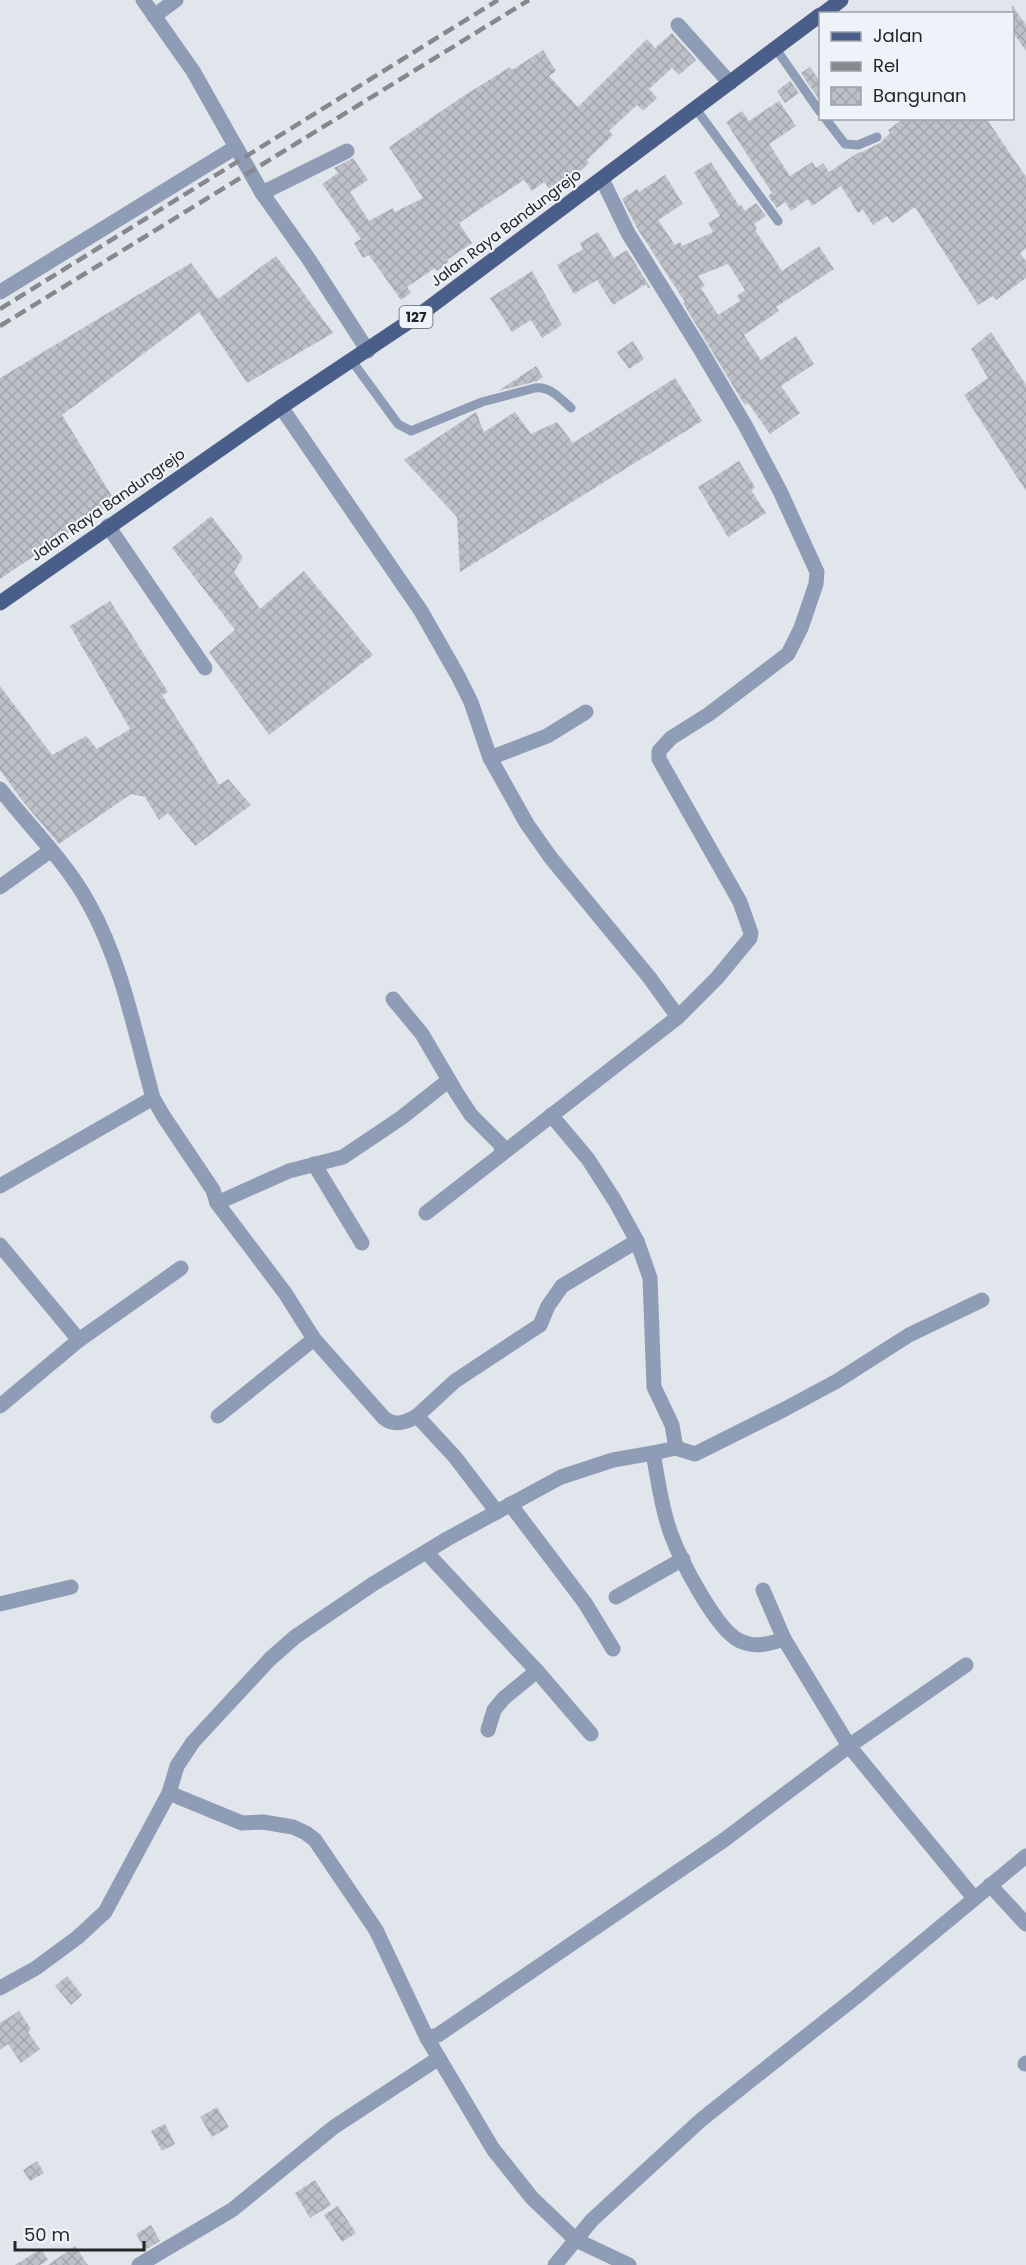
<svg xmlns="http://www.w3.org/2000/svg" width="1026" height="2265" font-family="Poppins,sans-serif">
<defs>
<pattern id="building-cross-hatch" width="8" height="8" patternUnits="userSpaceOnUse" patternTransform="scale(1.5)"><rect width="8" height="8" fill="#bdc0c7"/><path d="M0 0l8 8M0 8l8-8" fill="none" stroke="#a2a5ab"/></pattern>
</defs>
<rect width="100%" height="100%" fill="#e1e5ec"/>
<g fill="url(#building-cross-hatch)" fill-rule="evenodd">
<polygon points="1012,5 1026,25 1026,51 1012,31"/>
<polygon points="672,33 696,60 679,75 672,68 649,89 657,98 643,111 637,105 609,131 613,135 587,160 589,163 571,180 569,177 550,190 544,182 532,191 524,180 459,223 472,243 447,260 448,262 437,271 435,268 407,287 411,293 401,300 369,255 363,258 354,243 361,239 322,184 338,173 334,168 353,158 368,180 350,192 369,221 393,208 395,212 423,198 389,147 462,97 510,67 512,70 543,50 556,71 549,76 578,107 647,39 655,48"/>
<polygon points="810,67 820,81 820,101 801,73"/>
<polygon points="790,81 799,93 785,103 777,91"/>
<polygon points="779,101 796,126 769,144 790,176 812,162 816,168 823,163 829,172 859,152 860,153 880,143 890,133 888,130 904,118 986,118 1026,177 1026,248 1020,253 1026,261 1026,278 996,300 993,296 978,305 915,207 892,223 887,216 873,225 863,210 858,213 841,186 812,206 808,199 791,211 785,202 777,208 768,196 772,193 726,122 742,111 749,121"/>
<path d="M711 162 739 206 741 205 745 211 756 203 766 216 754 224 757 229 755 230 782 271 819 246 834 269 776 307 779 311 744 335 761 360 796 336 814 364 781 386 800 413 770 434 748 403 745 405 744 404 683 303 685 302 637 228 622 199 637 189 639 192 665 175 683 204 658 220 675 245 680 242 682 246 713 232 708 223 720 216 694 172ZM728 264 745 290 737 296 740 301 718 315 701 288 705 286 698 276Z"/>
<polygon points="598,232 614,258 627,250 650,287 648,288 646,284 613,305 597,280 574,294 557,265 583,249 580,243"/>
<polygon points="276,256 333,333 247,383 199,312 62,415 115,501 0,579 0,378 191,263 218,299"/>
<polygon points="532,271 562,325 542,338 531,320 512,332 490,298"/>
<polygon points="991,332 1026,385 1026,491 964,395 988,378 971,349"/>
<polygon points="633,341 644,359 629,369 617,352"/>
<polygon points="536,366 543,377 537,381 498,391"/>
<polygon points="675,378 702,421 460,572 457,517 404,460 476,412 484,432 515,412 531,434 557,422 573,443"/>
<polygon points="739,461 755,487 751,490 766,513 728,537 698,487"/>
<polygon points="211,516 243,557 234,572 260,609 304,571 373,655 269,735 209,652 235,630 172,548"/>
<polygon points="110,601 168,692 162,695 219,785 228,779 251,805 195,846 168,813 159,820 145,797 131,794 59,844 21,799 0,770 0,686 52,755 86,736 97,749 130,729 70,626"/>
<polygon points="67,1976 82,1995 71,2005 55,1986"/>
<polygon points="19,2011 31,2029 28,2032 40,2049 21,2063 8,2044 0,2050 0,2023"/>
<polygon points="217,2107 229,2127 212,2137 200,2117"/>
<polygon points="165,2124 175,2144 162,2151 151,2131"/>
<polygon points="37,2161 44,2173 30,2181 23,2170"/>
<polygon points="315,2180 331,2205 310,2218 295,2193"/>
<polygon points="338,2206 356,2233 342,2242 324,2215"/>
<polygon points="151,2225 160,2241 145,2250 136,2234"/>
<polygon points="75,2246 88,2265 48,2265"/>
<polygon points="41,2249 48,2260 40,2265 15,2265"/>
</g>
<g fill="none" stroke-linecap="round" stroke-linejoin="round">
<g stroke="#8f9cb5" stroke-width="9">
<polyline points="776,49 820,112"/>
<polyline points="696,109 778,221"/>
<polyline points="825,118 845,144 858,145 877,137"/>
<path d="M352 361 398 424 411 431 482 402 535 388C550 386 561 399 571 408"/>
</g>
<g stroke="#8f9cb5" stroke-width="15">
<polyline points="143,0 193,71 262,193 308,258 368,351"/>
<polyline points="154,16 176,0"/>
<polyline points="678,25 730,83"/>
<polyline points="602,179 628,233 699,347 745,425 780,491 817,572 816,584 801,628 788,654 709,714 671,738 659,751 659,759 740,902 751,933 750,938 717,978 678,1017"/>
<polyline points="262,193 347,151"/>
<polyline points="0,292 236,147"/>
<polyline points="281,407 421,611 458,676 471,702 490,758 527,824 551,858 649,977 678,1017 426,1213"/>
<polyline points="108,526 205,668"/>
<polyline points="490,758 547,736 586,712"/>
<path d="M0 789C29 826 67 863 89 904 122 963 135 1033 153 1098L164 1117 213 1190 217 1203 285 1293 314 1339 384 1418C395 1427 407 1422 417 1416L455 1457 497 1512"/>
<polyline points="0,887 50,851"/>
<polyline points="393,999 422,1034 456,1092 471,1115 501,1145 502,1153"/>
<path d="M551 1115 588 1159 615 1201 637 1241 650 1278 654 1387 672 1425 676 1448 653 1453C658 1479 661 1508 671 1534 680 1559 716 1630 740 1641 756 1648 768 1644 784 1639"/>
<polyline points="314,1164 362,1243"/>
<polyline points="0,1186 153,1098"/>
<polyline points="217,1203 289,1171 343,1157 401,1118 449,1080"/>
<polyline points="0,1245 79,1340"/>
<polyline points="0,1406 79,1340 181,1268"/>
<polyline points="218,1416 314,1339"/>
<polyline points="417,1416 455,1381 540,1325 548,1306 562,1286 637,1241"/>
<polyline points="676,1448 695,1454 785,1409 837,1381 909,1335 982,1300"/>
<polyline points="510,1504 585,1603 613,1649"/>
<polyline points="426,1552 537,1671 591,1734"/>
<polyline points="763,1590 784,1639 849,1746 974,1898"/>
<polyline points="616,1597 683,1559"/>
<polyline points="0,1604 71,1587"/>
<polyline points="488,1730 494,1710 504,1698 537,1671"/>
<polyline points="169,1793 242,1823 263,1822 293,1827 306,1833 315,1840 376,1930 427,2038 493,2149 532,2198 576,2240 629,2265"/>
<polyline points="990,1885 1026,1924"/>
<polyline points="0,1988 36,1968 78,1937 105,1912 169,1793 177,1766 193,1742 270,1659 295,1637 373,1584 447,1539 561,1477 613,1460 653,1453"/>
<polyline points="427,2038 438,2035 724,1840 849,1746 966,1665"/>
<polyline points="1025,2064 1026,2063"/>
<polyline points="139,2265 232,2210 334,2127 439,2058"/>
<polyline points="555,2265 592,2220 702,2119 857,1996 1026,1856"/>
</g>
<g stroke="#495f8a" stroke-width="15">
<polyline points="823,14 841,0"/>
<polyline points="0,603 281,407 422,313 820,15"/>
</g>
<g stroke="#85888d" stroke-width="4.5" stroke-dasharray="12 6" stroke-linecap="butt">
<polyline points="0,309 498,0"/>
<polyline points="0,326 529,0"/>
</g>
</g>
<g text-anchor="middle" stroke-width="4.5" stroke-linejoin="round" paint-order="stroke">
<rect fill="#eef2f9" stroke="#616367" stroke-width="1.5" x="399.5" y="306" width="33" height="22" rx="4.5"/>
<g font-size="14" font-weight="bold" fill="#242628">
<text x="416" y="322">127</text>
</g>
<g font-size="15" fill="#242628" stroke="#eef2f9">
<text transform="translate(506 228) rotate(-37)" y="5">Jalan Raya Bandungrejo</text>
<text transform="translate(108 505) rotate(-35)" y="5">Jalan Raya Bandungrejo</text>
</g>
</g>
<rect x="819" y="12" width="195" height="108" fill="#eef2f9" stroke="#9da0a5" stroke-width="1.5"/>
<rect x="831" y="32" width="30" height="9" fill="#495f8a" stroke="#9da0a5" stroke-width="1.5"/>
<text x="873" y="42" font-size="18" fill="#242628">Jalan</text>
<rect x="831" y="62" width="30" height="9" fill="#85888d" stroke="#9da0a5" stroke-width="1.5"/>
<text x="873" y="72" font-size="18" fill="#242628">Rel</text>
<rect x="831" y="87" width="30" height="18" fill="url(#building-cross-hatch)" stroke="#9da0a5" stroke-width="1.5"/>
<text x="873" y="102" font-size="18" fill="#242628">Bangunan</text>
<path d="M15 2241v9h129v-9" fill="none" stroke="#242628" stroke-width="3"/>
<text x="24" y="2241" font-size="18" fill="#242628" stroke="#eef2f9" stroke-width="4.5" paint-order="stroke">50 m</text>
</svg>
